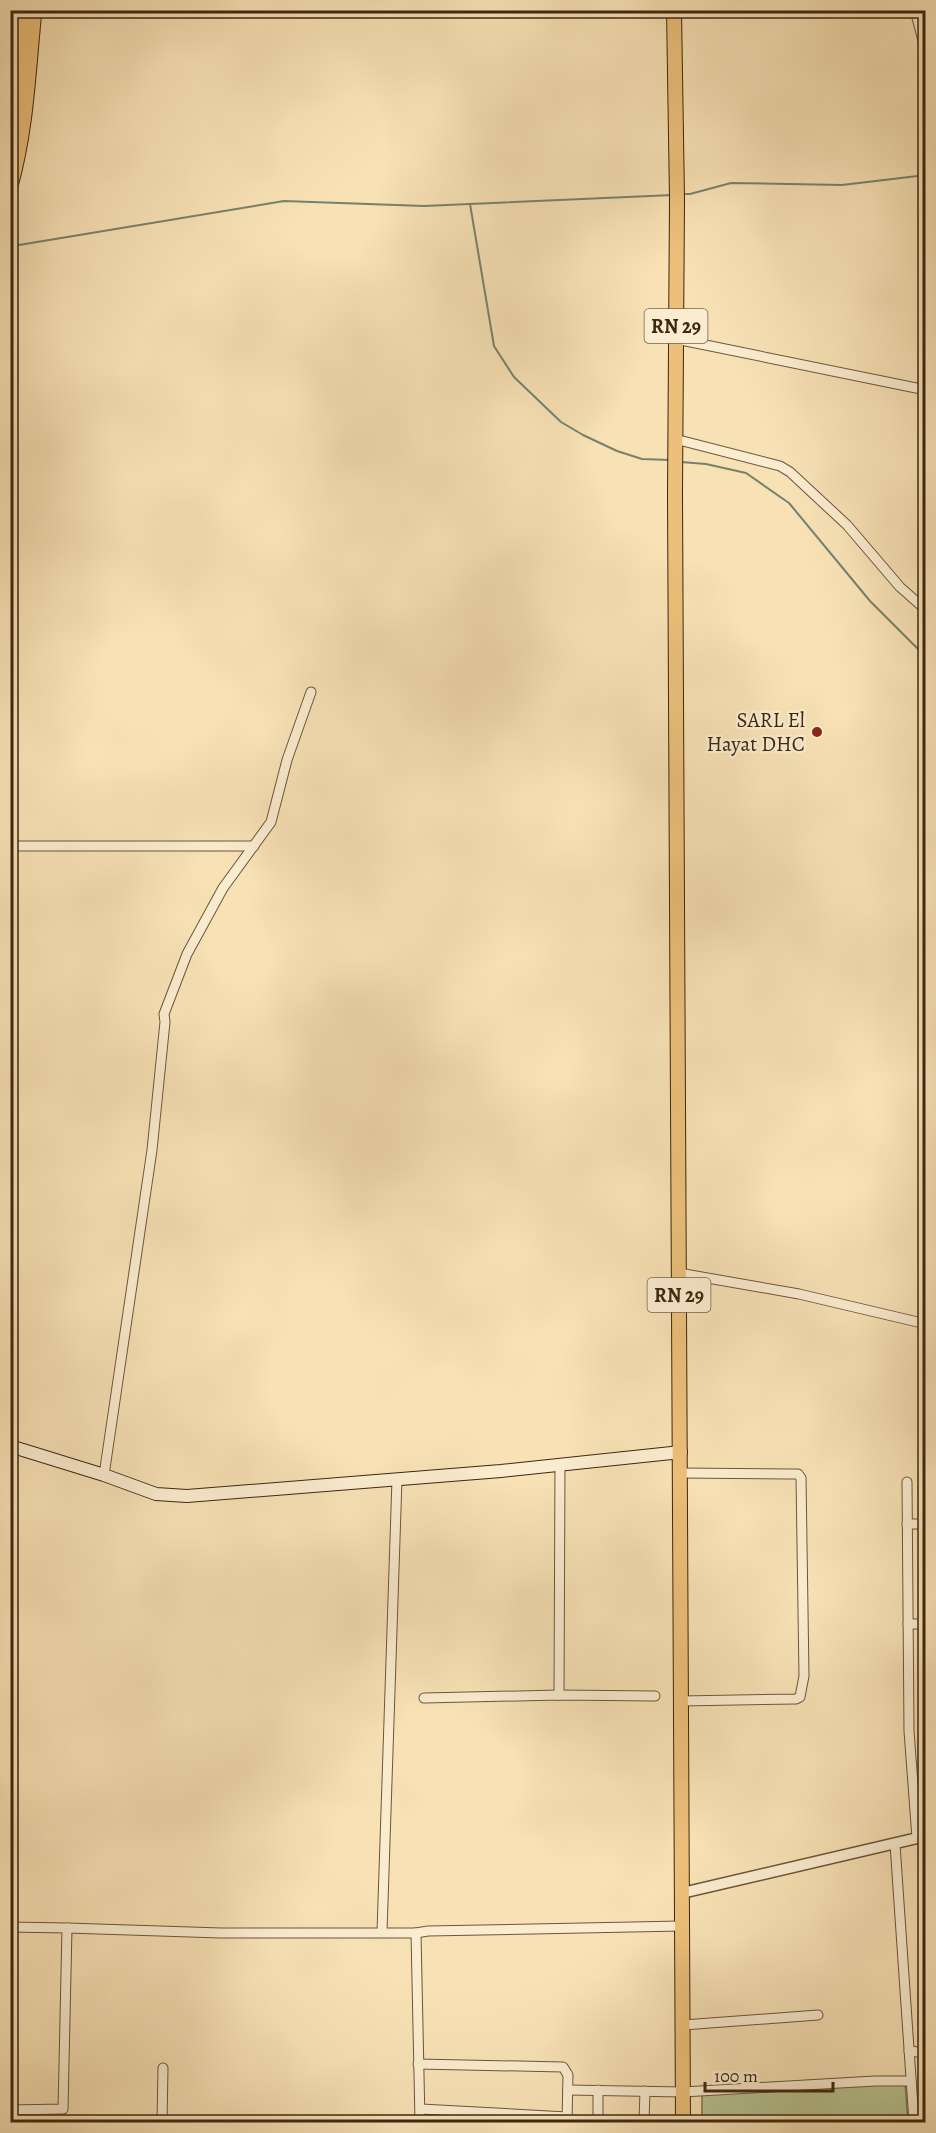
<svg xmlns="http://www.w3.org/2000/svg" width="936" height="2133" font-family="Alegreya,serif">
<rect width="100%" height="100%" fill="#f7e1b5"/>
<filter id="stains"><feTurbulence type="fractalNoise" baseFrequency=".00333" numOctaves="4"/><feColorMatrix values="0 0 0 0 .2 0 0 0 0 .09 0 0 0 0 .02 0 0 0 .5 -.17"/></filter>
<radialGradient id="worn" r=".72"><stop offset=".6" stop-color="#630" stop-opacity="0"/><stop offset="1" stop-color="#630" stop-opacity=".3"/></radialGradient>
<polygon fill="#b7c492" stroke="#7a7651" stroke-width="1.5" points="905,2082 908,2122 702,2122 702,2091"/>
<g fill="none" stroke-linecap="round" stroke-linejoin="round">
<g stroke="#77826d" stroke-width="2">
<polyline points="681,194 690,194 731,183 842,185 926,175"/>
<polyline points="470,204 494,346 514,377 561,422 583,435 617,451 642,459 670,460"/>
<polyline points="19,245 284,201 424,206 673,195"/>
<polyline points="681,462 706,464 746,473 789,503 870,601 926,657"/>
</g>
<g stroke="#6c5639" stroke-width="11">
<g id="minor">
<polyline points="915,10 926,52"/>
<polyline points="676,339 926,390"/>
<polyline points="675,439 780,466 790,472 847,525 900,587 926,610"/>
<polyline points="18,846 254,846"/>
<polyline points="679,1273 799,1294 926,1324"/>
<polyline points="681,1473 791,1474 798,1474 801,1478 804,1676 800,1697 796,1699 681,1701"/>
<polyline points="104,1475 152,1150 165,1022 164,1014 187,954 223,888 271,822 287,760 311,692"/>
<polyline points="907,1482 909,1731 917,1838"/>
<polyline points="907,1524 926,1524"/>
<polyline points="908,1624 926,1624"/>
<polyline points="559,1695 560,1464"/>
<polyline points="424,1698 559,1695 655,1696"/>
<polyline points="895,1844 914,2122"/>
<polyline points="10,1927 67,1928"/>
<polyline points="382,1932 397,1479"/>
<polyline points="683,2025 818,2015"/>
<polyline points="909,2051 926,2053"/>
<polyline points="418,2064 563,2067 568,2075 567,2122"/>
<polyline points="568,2090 683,2092 875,2081 911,2081"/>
<polyline points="421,2109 567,2117"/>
<polyline points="10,2110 63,2109 67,1928 221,1933 416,1933"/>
<polyline points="162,2122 163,2068"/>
<polyline points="420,2122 416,1933 428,1931 681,1926"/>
<polyline points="598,2122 598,2090"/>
<polyline points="644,2122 645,2091"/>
</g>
</g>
<g stroke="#6c5639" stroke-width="13">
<polyline id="tertiary" points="682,1893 926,1836"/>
</g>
<g stroke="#3d2710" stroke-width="14">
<polyline id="secondary" points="10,1446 104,1475 156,1494 187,1496 501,1471 681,1452"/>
</g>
<g stroke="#3d2710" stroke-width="16">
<polyline id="primary" points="674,10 677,199 675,495 683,2122"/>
</g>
<g stroke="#3d2710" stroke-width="17">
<g id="trunk">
<polyline points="10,120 22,10"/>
<path d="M10 186C26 130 28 69 34 10"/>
</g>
</g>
<use href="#minor" stroke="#faeccf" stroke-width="9"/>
<use href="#tertiary" stroke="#faeccf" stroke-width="10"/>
<use href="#secondary" stroke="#faeccf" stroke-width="12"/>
<use href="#primary" stroke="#ecc07a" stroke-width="14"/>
<use href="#trunk" stroke="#ecc07a" stroke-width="15"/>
</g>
<circle fill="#8f2418" stroke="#faeccf" stroke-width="2" cx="817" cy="732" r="6"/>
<g text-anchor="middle" stroke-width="4.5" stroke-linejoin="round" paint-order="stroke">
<g fill="#faeccf" stroke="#766249" stroke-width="1.5">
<rect x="644.5" y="309" width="63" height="34" rx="4.5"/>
<rect x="647.5" y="1278" width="63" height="34" rx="4.5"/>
</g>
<g font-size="20" font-weight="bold" fill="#3d2710">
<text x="676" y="333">RN 29</text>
<text x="679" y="1302">RN 29</text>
</g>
<g font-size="21" fill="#3d2710" stroke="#faeccf" text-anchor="end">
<text x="805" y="727">SARL El<tspan x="805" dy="24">Hayat DHC</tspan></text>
</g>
</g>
<rect width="936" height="2133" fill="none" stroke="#f7e1b5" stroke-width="36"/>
<rect x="12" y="12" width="912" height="2109" fill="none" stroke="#3d2710" stroke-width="3"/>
<rect x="18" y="18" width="900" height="2097" fill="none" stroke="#3d2710" stroke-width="1.5"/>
<path d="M705 2082v9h128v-9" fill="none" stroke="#3d2710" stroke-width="3"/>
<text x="714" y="2082" font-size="18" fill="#3d2710" stroke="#faeccf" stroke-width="4.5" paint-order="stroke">100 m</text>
<rect width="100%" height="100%" filter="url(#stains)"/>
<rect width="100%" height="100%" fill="url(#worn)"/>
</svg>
